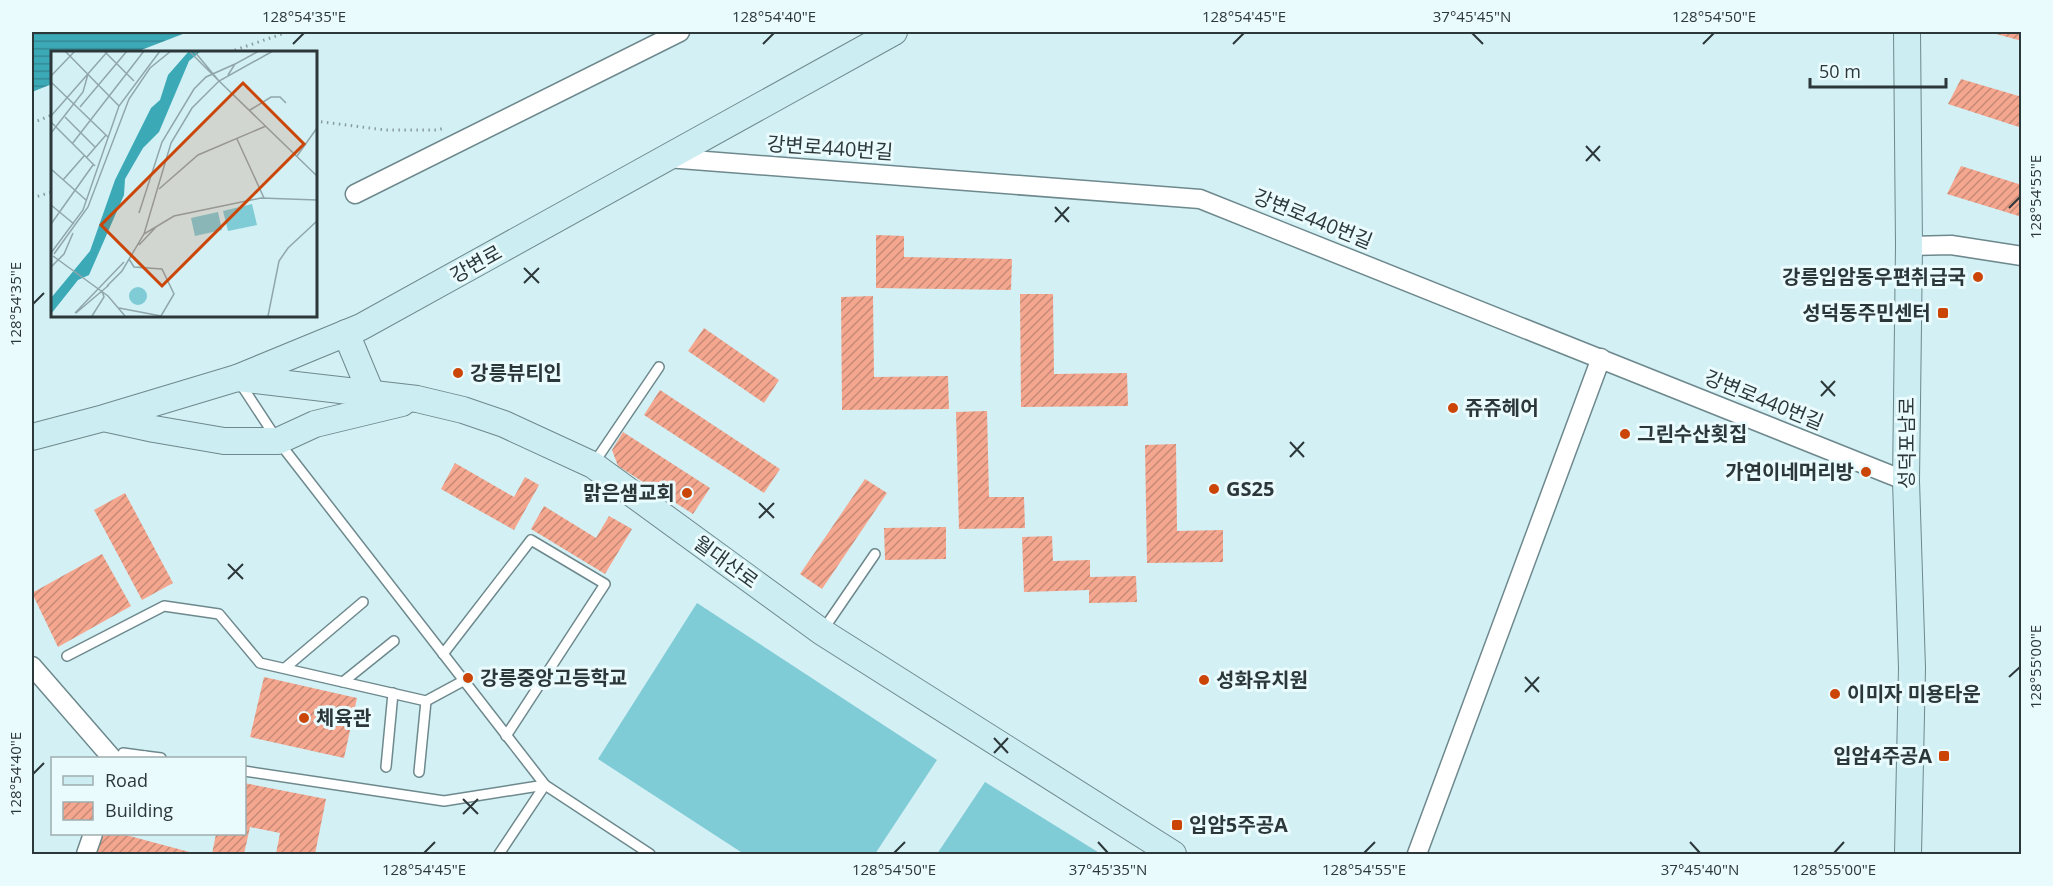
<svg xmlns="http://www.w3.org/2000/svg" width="2053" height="886" font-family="'Open Sans','Noto Sans KR',sans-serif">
<defs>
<pattern id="water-rules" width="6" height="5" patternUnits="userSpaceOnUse" patternTransform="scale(1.5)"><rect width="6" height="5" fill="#3ca9b7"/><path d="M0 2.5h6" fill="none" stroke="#338a96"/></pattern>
<pattern id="building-hatch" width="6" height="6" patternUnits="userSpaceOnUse" patternTransform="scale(1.5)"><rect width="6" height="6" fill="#f4a78e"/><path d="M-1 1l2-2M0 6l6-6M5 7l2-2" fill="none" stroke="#c68975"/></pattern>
</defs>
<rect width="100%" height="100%" fill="#d3f0f5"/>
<g fill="#7fcbd6">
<polygon points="697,603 937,760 875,854 744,854 598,759"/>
<polygon points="985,782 1101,854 937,854"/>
</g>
<polygon fill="url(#water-rules)" points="32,32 188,32 136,52 52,52 52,84 32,92"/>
<g fill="url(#building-hatch)">
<polygon points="1989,32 2022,32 2022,41"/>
<polygon points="1961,79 2022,97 2022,128 1948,104"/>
<polygon points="1961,166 2022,185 2022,217 1947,194"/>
<polygon points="876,235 904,236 904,257 1012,259 1011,290 876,288"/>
<polygon points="1020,294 1053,294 1054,374 1127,373 1128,406 1021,407"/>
<polygon points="873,296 874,377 948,376 949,409 842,410 841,297"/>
<polygon points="704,328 779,380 764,403 688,351"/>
<polygon points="660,390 780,469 764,493 644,415"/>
<polygon points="987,411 989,497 1024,497 1025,528 959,529 956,412"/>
<polygon points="623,432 710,488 693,514 618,466 612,450"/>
<polygon points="1176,444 1177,531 1223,530 1223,562 1147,563 1145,445"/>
<polygon points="455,463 514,497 525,477 539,485 514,530 441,489"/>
<polygon points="865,479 887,493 822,589 800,574"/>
<polygon points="125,493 173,583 142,600 94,510"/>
<polygon points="544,506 596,538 609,516 632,529 605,574 531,529"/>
<polygon points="946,527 946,559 885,560 884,528"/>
<polygon points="1052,536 1053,561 1090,560 1090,577 1136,576 1137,602 1089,603 1089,590 1024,592 1022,537"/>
<polygon points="102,554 131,606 58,647 32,593"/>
<polygon points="264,677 357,698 344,758 250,737"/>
<polygon points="244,783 326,799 315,854 276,854 280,833 250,827 244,854 212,854 216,834 244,834"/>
<polygon points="93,834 122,834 197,854 86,854"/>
</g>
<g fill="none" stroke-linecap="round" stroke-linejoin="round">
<g stroke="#6e898d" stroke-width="12">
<g id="lane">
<polyline points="240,383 278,441 545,785 650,854"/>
<polyline points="594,463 659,367"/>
<polyline points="823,630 875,554"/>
<polyline points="443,654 531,540 605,584 506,736"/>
<polyline points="67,656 164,606 219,614 260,663 426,701 463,681"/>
<polyline points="285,668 363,602"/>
<polyline points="343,682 394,641"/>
<polyline points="120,758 123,753 145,756"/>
<polyline points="145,758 145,756 161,758"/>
<polyline points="386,767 393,693"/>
<polyline points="244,771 444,801 545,785"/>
<polyline points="419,772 426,701"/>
<polyline points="499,854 545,785"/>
</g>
</g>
<g stroke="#6e898d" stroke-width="21">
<g id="street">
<polyline points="667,158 1200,199 1906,481"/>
<polyline points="355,194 680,32"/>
<polyline points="1909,246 1951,245 2022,256"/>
<polyline points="32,666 112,758"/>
<polyline points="86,854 93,834"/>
<polyline points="1417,854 1601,358"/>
</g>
</g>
<g stroke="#6e898d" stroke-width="28">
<g id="secondary">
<polyline points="1907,32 1909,246 1906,481 1912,668 1908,854"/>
<polyline points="346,333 371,393"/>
<polyline points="237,378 417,399 463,410 504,424 593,465 822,632 1173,854"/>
<polyline points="108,419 154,429 224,441 278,441 315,424 402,403"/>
<polyline points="32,437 104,418 237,378 361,327 894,32"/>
</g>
</g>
<g stroke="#899ea1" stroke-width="3" stroke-dasharray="1.5 4.5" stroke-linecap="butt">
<polyline points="229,52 288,32"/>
<polyline points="315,121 385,130 438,130 444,128"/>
<polyline points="32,123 52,115"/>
<polyline points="32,198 52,192"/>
</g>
<use href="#lane" stroke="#fff" stroke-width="9"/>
<use href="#street" stroke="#fff" stroke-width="18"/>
<use href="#secondary" stroke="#ccedf2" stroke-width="26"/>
</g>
<path fill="none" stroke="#2c3739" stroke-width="2" d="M1472 33 1483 44M293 44 304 33M763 44 774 33M1233 44 1244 33M1703 44 1714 33M1586 146 1600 161M1586 161 1600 146M1055 207 1069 222M2009 208 2020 197M1055 222 1069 207M524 268 539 283M524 283 539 268M33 304 44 293M1821 381 1835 396M1821 396 1835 381M1290 442 1304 457M1290 457 1304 442M759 503 774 518M759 518 774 503M228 564 243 579M228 579 243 564M1525 677 1539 692M2009 677 2020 667M1525 692 1539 677M994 738 1008 753M994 753 1008 738M33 774 44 763M463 799 478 814M463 814 478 799M1098 842 1108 853M1690 842 1700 853M424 853 435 842M894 853 905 842M1364 853 1375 842M1834 853 1844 842"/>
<g fill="#cb4507" stroke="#eafbfe" stroke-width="2">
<circle cx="1978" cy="277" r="6"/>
<rect x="1937" y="307" width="12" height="12" rx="3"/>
<circle cx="458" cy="373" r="6"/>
<circle cx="1453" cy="408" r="6"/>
<circle cx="1625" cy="434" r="6"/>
<circle cx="1866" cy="472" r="6"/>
<circle cx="1214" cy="489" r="6"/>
<circle cx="687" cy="493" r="6"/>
<circle cx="468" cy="678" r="6"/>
<circle cx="1204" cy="680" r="6"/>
<circle cx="1835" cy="694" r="6"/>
<circle cx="304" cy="718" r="6"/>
<rect x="1938" y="750" width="12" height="12" rx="3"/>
<rect x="1171" y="819" width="12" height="12" rx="3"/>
</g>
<g text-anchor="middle" stroke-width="6" stroke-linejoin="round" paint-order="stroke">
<g font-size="20" fill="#2c3739" stroke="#eafbfe">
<text transform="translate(830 148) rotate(4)" y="7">강변로440번길</text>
<text transform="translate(1313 219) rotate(22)" y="7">강변로440번길</text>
<text transform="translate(476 264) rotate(-29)" y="7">강변로</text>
<text transform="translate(1764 400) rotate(22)" y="7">강변로440번길</text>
<text transform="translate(1907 443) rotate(-90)" y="7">성덕포남로</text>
<text transform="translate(726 562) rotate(36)" y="7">월대산로</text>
</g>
<g font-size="20" font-weight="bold" fill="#2c3739" stroke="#eafbfe" text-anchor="start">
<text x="1966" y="284" text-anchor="end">강릉입암동우편취급국</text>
<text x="1931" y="320" text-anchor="end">성덕동주민센터</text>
<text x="470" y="380">강릉뷰티인</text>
<text x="1465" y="415">쥬쥬헤어</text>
<text x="1637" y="441">그린수산횟집</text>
<text x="1854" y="479" text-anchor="end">가연이네머리방</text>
<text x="1226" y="496">GS25</text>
<text x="675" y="500" text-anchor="end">맑은샘교회</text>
<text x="480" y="685">강릉중앙고등학교</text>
<text x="1216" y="687">성화유치원</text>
<text x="1847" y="701">이미자 미용타운</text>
<text x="316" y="725">체육관</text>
<text x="1932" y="763" text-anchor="end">입암4주공A</text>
<text x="1189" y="832">입암5주공A</text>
</g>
</g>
<g transform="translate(51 51)">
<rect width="266" height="266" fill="#d3f0f5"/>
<path d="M201 153 206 174 177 180 172 160ZM167 161 171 179 144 185 140 167ZM78 245a9 9 0 1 1 18 0a9 9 0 1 1-18 0Z" fill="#7fcbd6"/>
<path d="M138 0H150L138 10 108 81 92 97 74 128 73 144 38 224 27 229 0 263V247L39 200 64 129 100 57 109 49 117 24Z" fill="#3ca9b7"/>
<path fill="none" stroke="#90a6aa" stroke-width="1.5" d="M14 0 68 55M138 0 168 30 143 0M54 1 83 30M177 24 184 13 208 0M0 25 24 0M168 30 266 125M0 31 57 86M29 56 76 0M199 59 220 46H229L235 52M0 65 57 0M14 66 44 96M0 71 44 115M0 82 32 41 37 23M186 88 213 147M21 93 93 0M246 105 266 77M35 107 55 84M0 118 35 149M12 129 33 105M108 138 147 104 215 75M0 154 23 173M88 162 111 91 143 38 155 26 184 13M0 173 42 114M93 183 123 165 210 147 266 149M88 194 105 176M0 202 32 159 68 55 109 0M3 203 37 156 78 48 99 17 120 0M2 205 57 245 74 265M78 208 83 216 111 218 123 243 110 265M0 216 13 203 22 182M56 235 71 220 93 183 120 92 141 57 168 30 222 0M68 257 110 265M24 262 73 211M25 262 58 234M41 265 53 246 51 240M217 265 228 210 237 197 266 170"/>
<path fill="#cb4507" fill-opacity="0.15" stroke="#cb4507" stroke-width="3" d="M192 32 253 93 111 235 50 174Z"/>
<rect width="266" height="266" fill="none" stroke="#2c3739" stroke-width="3"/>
</g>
<rect width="2053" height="886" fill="none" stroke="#eafbfe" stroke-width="66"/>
<rect x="51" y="757" width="195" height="78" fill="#eafbfe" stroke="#9eadaf" stroke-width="1.5"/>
<rect x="63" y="776" width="30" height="9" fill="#ccedf2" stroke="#9eadaf" stroke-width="1.5"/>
<text x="105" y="787" font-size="18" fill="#2c3739">Road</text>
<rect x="63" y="802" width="30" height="18" fill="url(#building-hatch)" stroke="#9eadaf" stroke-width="1.5"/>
<text x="105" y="817" font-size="18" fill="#2c3739">Building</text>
<path d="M1810 78v9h136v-9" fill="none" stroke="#2c3739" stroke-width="3"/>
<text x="1819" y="78" font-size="18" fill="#2c3739" stroke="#eafbfe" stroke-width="4.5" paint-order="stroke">50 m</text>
<rect x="33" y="33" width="1987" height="820" fill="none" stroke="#2c3739" stroke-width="2"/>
<g font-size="15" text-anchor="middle" fill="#2c3739">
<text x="304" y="22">128°54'35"E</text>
<text x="774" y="22">128°54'40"E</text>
<text x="1244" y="22">128°54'45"E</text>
<text x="1472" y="22">37°45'45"N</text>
<text x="1714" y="22">128°54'50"E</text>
<text transform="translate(2036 197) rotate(-90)" y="5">128°54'55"E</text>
<text transform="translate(16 304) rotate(-90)" y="5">128°54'35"E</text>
<text transform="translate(2036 667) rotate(-90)" y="5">128°55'00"E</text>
<text transform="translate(16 774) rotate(-90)" y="5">128°54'40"E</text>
<text x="424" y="875">128°54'45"E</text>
<text x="894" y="875">128°54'50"E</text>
<text x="1108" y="875">37°45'35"N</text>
<text x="1364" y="875">128°54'55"E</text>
<text x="1700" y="875">37°45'40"N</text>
<text x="1834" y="875">128°55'00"E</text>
</g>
</svg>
